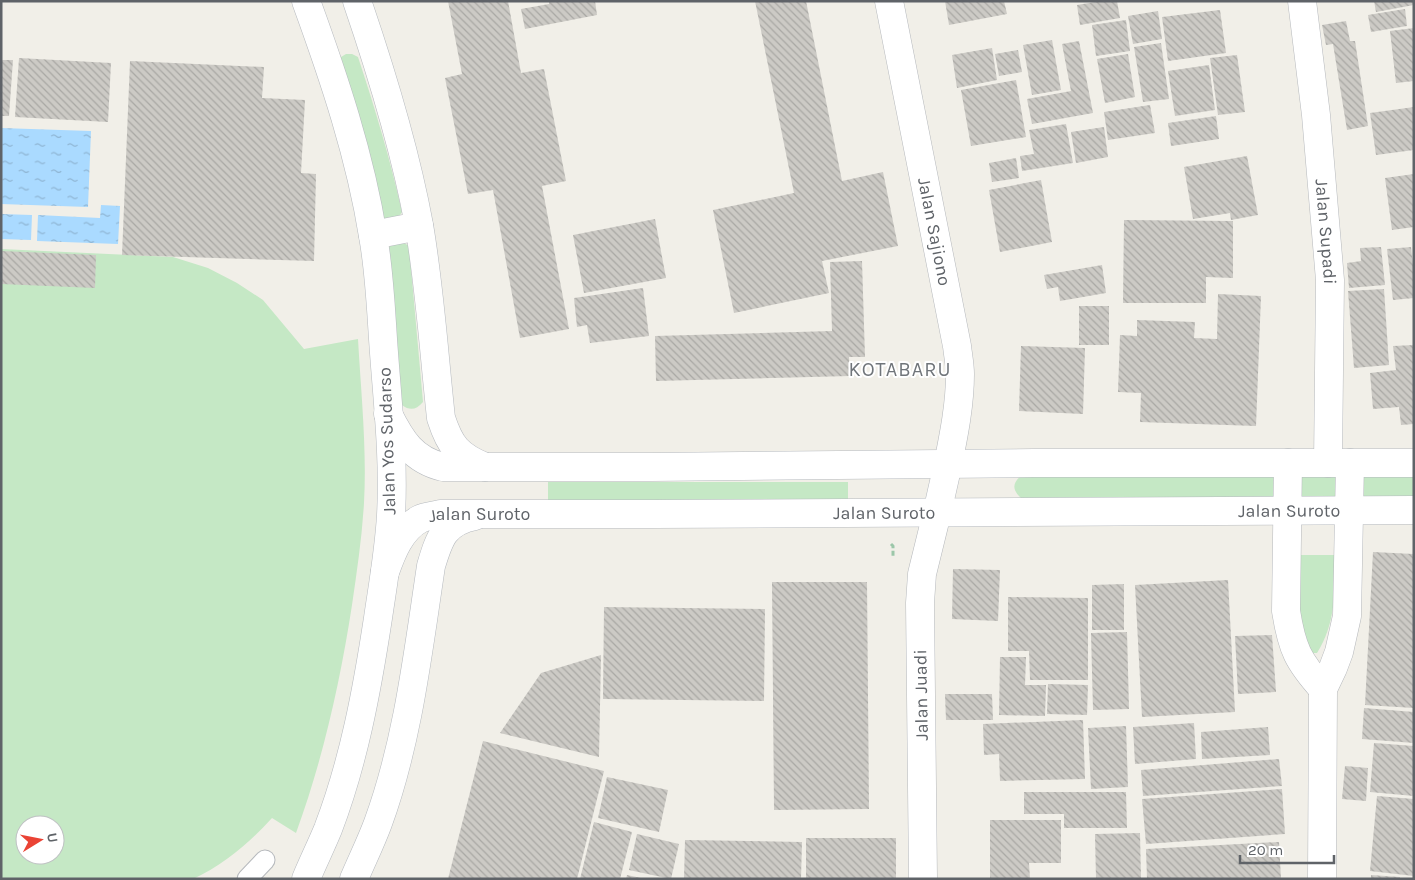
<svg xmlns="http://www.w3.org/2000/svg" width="1415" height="880" font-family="Karla,sans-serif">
<defs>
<pattern id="water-ripples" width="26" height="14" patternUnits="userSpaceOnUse" patternTransform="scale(1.25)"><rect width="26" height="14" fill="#aadaff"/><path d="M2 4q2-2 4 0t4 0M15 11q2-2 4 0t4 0" fill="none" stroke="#8eb4d2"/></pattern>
<pattern id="building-back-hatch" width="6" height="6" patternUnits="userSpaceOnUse" patternTransform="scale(1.25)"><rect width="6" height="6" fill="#cccac5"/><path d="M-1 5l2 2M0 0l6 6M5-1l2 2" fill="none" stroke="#a9a8a4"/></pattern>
</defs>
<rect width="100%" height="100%" fill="#f1efe8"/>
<g fill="#c5e8c5" fill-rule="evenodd">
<path d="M346 54H352L358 57C375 108 390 159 402 212L398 218 386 221 382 218 338 63 341 57Z"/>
<path d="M397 243H404L409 246 423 402C416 410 410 411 402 405L388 249 391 245Z"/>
<path d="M1 249 173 257 208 268 237 283 263 300 304 349 358 339C361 393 367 449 364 503 362 537 357 571 352 605 340 683 323 759 296 833L272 818C249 843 225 864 193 879H1ZM25 825H55V855H25Z"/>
<path d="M1414 474V496L1237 499 1021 498C1012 490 1012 483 1022 475Z"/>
<polygon points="548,482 848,482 848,502 548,501"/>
<path d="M1296 555H1336C1335 589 1336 624 1317 653H1312L1298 619Z"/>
</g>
<g fill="url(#water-ripples)">
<polygon points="1,128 91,131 88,207 1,204"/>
<polygon points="101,205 120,206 118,244 37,241 38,215 100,218"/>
<polygon points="1,214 32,215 31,240 1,239"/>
</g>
<g fill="url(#building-back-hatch)">
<polygon points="448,1 508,1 521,73 544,69 566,181 542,186 569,329 520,338 493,190 468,194 445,78 462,74"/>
<polygon points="549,1 595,1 597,15 525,29 521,9 549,4"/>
<polygon points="755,1 806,1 842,181 883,172 898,246 822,261 829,293 734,313 713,210 794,193"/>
<polygon points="945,1 1004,1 1007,14 949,25"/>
<polygon points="1101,1 1117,1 1120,18 1080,25 1077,5"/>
<polygon points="1374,1 1414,1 1414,5 1376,12"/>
<polygon points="1405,9 1407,26 1371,32 1368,15"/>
<polygon points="1220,10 1226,53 1168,61 1162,17"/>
<polygon points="1158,11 1162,39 1133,44 1128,16"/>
<polygon points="1126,20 1130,51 1096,56 1092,25"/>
<polygon points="1346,21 1350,41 1355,41 1368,126 1347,130 1333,44 1326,45 1322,25"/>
<polygon points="1414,28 1414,81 1396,83 1390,31"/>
<polygon points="1052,40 1061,90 1032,95 1023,45"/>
<polygon points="1079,41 1093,113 1032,124 1027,99 1071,91 1062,44"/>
<polygon points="1161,43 1169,99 1143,102 1134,47"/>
<polygon points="992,48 997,80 957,88 952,55"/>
<polygon points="1018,50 1022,72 999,76 995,54"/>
<polygon points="1128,54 1135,97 1105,103 1097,59"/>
<polygon points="1237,55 1245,112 1218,115 1210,58"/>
<polygon points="19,58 111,63 108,122 15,117"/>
<polygon points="1,60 13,60 9,116 1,116"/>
<polygon points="130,61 264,67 262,98 305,100 301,173 316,174 314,261 122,255"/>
<polygon points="1209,65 1215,110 1175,116 1168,71"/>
<polygon points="1016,80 1026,137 971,146 961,90"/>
<polygon points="1150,105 1155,133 1108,140 1104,112"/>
<polygon points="1414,107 1414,150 1376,155 1370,113"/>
<polygon points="1216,116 1219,139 1171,146 1168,123"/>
<polygon points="1066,124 1073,163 1022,171 1020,156 1034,154 1029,130"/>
<polygon points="1104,127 1108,157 1076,163 1071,132"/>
<polygon points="1247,156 1258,215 1231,220 1230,213 1193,219 1184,167"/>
<polygon points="1016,158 1019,178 992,182 989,163"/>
<polygon points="1414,174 1414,227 1392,230 1385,178"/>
<polygon points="1041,180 1052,242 1000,252 989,190"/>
<polygon points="655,219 666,278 584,293 573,235"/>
<polygon points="1124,220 1233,221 1233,278 1206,277 1206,303 1123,303"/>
<polygon points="1381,247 1385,285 1349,288 1347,263 1361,261 1360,248"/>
<polygon points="1411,247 1414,275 1414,298 1393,300 1387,249"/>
<polygon points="1,251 96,255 95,288 1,284"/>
<polygon points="862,261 865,357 849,357 850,376 656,381 655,336 832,331 830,262"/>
<polygon points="1102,265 1106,293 1060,301 1058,287 1047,289 1044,275"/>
<polygon points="643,288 649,336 590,343 587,325 577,327 574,298"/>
<polygon points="1384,289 1389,365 1354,368 1348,291"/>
<polygon points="1218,294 1261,296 1256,426 1140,422 1141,393 1118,392 1120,335 1137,336 1137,320 1195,322 1194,338 1217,339"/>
<rect x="1079" y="306" width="30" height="39"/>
<polygon points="1414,345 1414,424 1401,425 1399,407 1373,409 1370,373 1396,370 1393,346"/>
<polygon points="1021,346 1085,348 1083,414 1019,411"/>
<polygon points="1373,552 1414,554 1414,708 1365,705"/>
<polygon points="953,569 1000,570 998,621 952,619"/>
<polygon points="1228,580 1235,712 1142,717 1135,585"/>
<polygon points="772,582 867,582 869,809 774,810"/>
<polygon points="1124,584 1124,630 1092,630 1092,585"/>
<polygon points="1008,597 1088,598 1088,680 1030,680 1029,651 1008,651"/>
<polygon points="604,607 765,609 764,701 603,699"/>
<polygon points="1127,632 1129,709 1093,710 1091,633"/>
<polygon points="1272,635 1276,692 1238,694 1235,636"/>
<polygon points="601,655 599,757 500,733 541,673"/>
<polygon points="1000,657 1026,657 1025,685 1046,685 1045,716 999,715"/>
<polygon points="1048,684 1088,685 1087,715 1047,714"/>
<polygon points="945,694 992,694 993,720 946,720"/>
<polygon points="1364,708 1414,712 1414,743 1362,739"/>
<polygon points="1083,720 1085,779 1000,781 999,754 984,755 983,724"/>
<polygon points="1194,723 1196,759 1135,764 1133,727"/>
<polygon points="1126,726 1128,787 1091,789 1088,728"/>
<polygon points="1268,727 1270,755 1202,759 1201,732"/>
<polygon points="483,741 604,771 577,879 448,879"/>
<polygon points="1374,743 1414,746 1414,796 1370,792"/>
<polygon points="1279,759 1282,786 1143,796 1141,770"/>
<polygon points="1345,766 1368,768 1366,801 1342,799"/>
<polygon points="607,777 668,790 659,832 598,818"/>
<polygon points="1282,789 1285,834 1146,844 1142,799"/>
<polygon points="1024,792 1126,792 1127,828 1064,828 1064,814 1024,814"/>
<polygon points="1377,796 1414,799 1414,876 1370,871"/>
<polygon points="990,820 1061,820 1061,863 1029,863 1030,879 990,879"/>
<polygon points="594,822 632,832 620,879 580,879"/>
<polygon points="1140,833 1141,879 1096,879 1095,834"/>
<polygon points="637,834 679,844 671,879 629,870"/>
<rect x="806" y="838" width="90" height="41"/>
<polygon points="685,840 802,842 801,879 684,879"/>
<polygon points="1279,842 1281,879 1147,879 1146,849"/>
<polygon points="627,875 641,878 641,879 626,879"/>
<polygon points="1371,875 1400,877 1400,879 1371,879"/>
</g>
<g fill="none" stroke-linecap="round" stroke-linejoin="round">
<g stroke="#b5b8bc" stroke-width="21">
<polyline id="lane" points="247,879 265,860"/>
</g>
<g stroke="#b5b8bc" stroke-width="29">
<g id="street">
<path id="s1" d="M889 1 957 346C958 355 960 365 960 374 960 404 954 434 948 464"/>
<path id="s2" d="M1302 1 1316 115 1330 280 1328 463"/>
<path d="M1288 463 1286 611C1292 649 1298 661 1323 689"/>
<polyline points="923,879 920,603 922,574 937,513"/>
<polyline points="1322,879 1323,689 1333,668 1339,652 1347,616 1350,463"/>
</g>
</g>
<g stroke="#b6babf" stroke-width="29">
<g id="secondary">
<path d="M357 1C382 74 405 149 419 225 430 289 434 354 441 418 450 446 458 456 485 467"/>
<polyline points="373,235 419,226"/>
<path d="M388 414C401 440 413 460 443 467H652L1034 463H1414"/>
<polyline points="937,513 948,464"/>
<path id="s3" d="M385 572C392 552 401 529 420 519 426 516 434 516 440 514H653L1414 510"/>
<path d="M306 879C313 862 321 846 328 829 354 761 367 690 378 618 383 584 389 550 391 515 394 461 388 407 384 353 381 314 380 274 373 236 360 155 334 78 306 1"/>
<path d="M354 879C362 860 371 842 378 823 408 741 418 652 431 566 439 539 444 522 475 516"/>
</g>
</g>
<polyline stroke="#9cc7a9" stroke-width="3" stroke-dasharray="5 2.5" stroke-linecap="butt" points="891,544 893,546 893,557"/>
<use href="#lane" stroke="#fff" stroke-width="19"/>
<use href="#street" stroke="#fff" stroke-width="28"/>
<use href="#secondary" stroke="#fff" stroke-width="28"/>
</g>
<g text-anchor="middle" stroke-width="4" stroke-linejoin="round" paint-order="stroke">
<g font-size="18" fill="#5f6368" stroke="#fff">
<text dy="6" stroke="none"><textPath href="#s1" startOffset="235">Jalan Sajiono</textPath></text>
<text dy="6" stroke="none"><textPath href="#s2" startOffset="232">Jalan Supadi</textPath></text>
<text transform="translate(387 441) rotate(-92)" y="6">Jalan Yos Sudarso</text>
<text dy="6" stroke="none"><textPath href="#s3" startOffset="935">Jalan Suroto</textPath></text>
<text dy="6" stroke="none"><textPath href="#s3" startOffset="530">Jalan Suroto</textPath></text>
<text dy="6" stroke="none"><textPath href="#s3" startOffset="125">Jalan Suroto</textPath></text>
<text transform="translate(921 695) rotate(-91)" y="6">Jalan Juadi</text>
</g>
<g font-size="20" letter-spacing="1" fill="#70757a" stroke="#fff">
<text x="900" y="376">KOTABARU</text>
</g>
</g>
<rect width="1415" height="880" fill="none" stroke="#5f6368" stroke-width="5"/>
<g transform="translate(40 840) rotate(80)"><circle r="24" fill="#ffffff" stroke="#bfc1c3"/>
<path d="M0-4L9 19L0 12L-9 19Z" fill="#ea4335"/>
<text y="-8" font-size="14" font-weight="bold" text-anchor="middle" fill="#5f6368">U</text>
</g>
<path d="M1240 855v8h94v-8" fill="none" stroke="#5f6368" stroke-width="2.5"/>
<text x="1248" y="855" font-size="15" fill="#5f6368" stroke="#ffffff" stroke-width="4" paint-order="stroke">20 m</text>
</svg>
